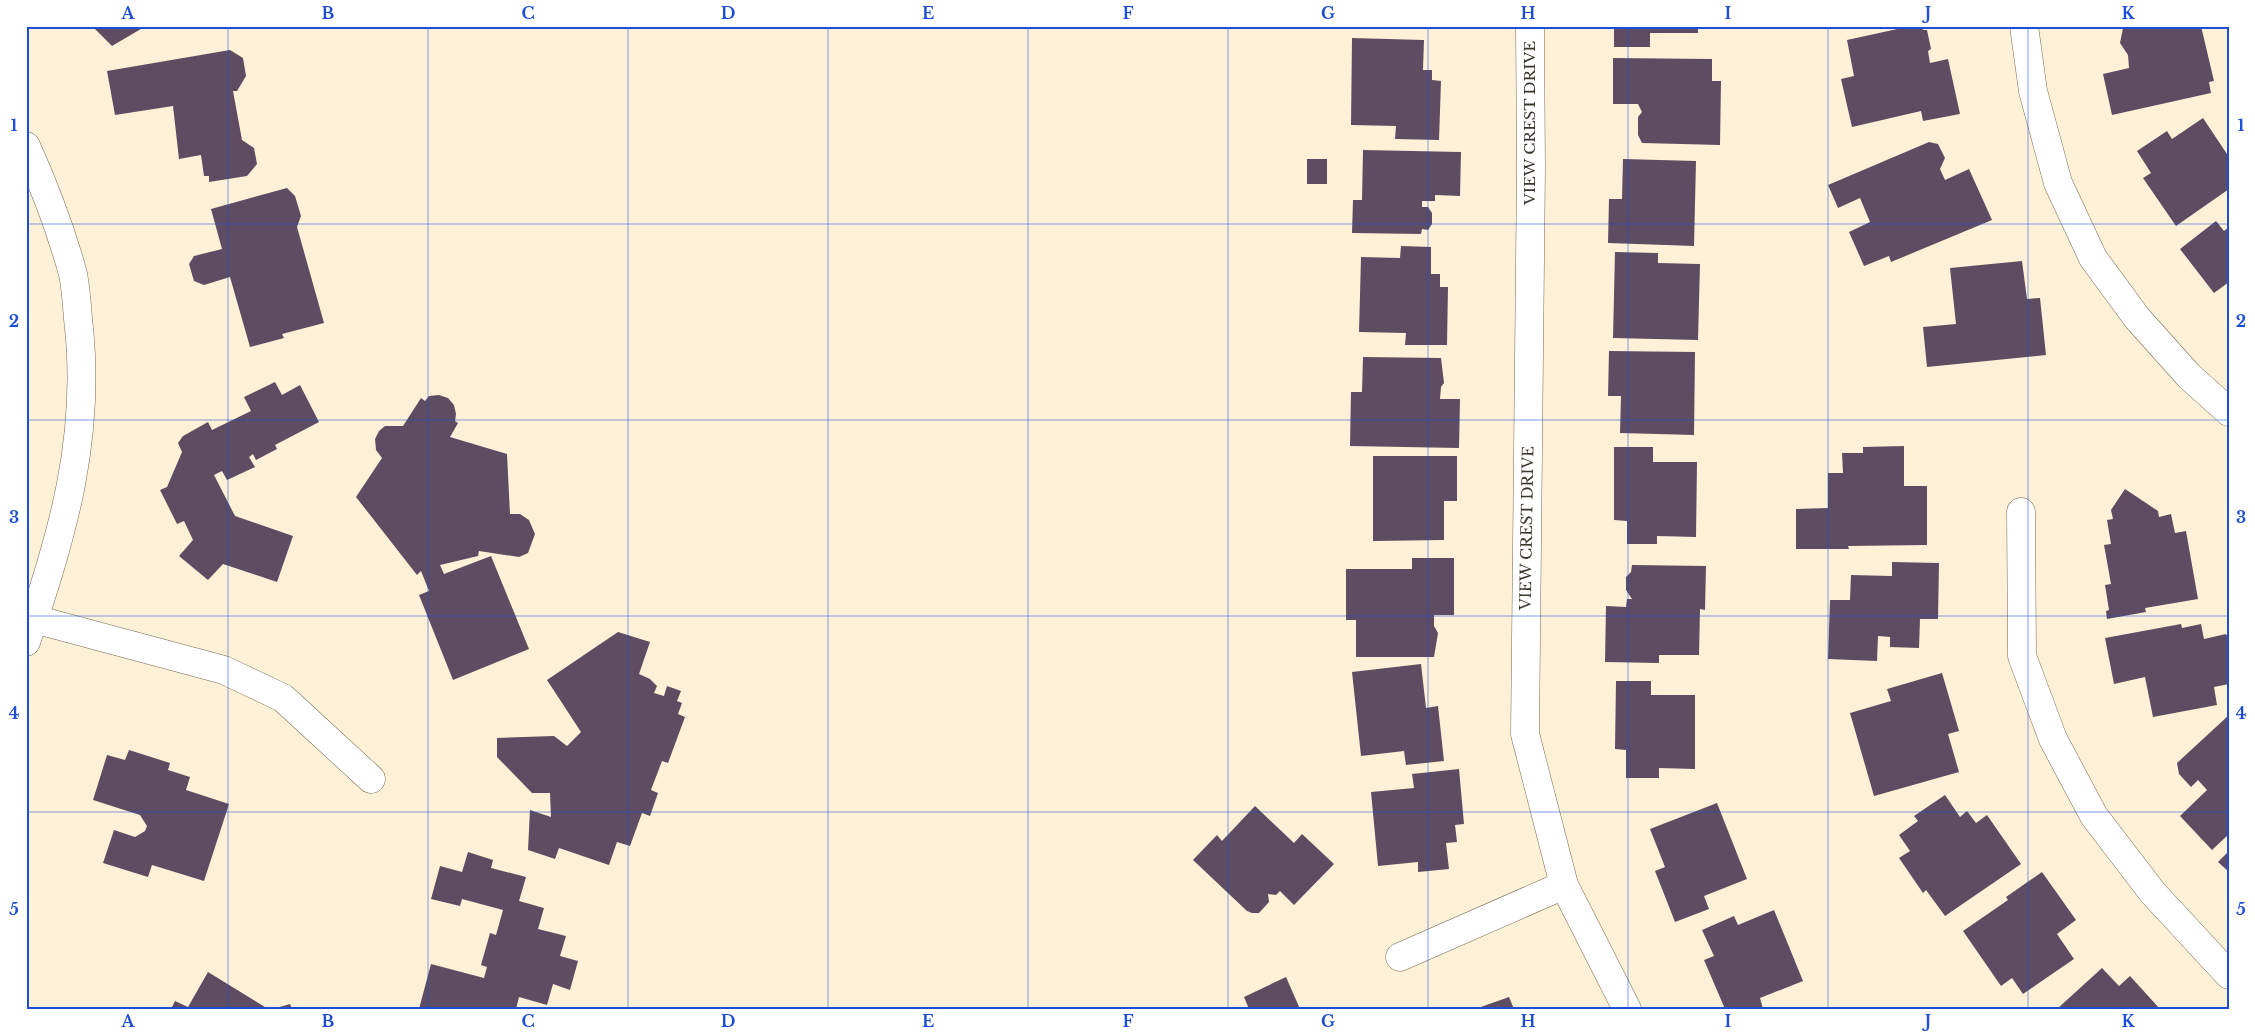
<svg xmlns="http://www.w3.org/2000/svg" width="2255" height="1035" font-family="'Libre Baskerville',serif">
<rect width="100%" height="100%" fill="#fef1d7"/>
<g fill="#5e4d62">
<polygon points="92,26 146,26 112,46"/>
<polygon points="1614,26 1698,26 1698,33 1650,33 1650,47 1614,47"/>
<polygon points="1911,26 1922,26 1923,30 1927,30 1931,49 1928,51 1930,63 1948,59 1960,114 1923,121 1921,111 1852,127 1841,79 1854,76 1847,40"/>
<polygon points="2130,26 2201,26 2214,81 2209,82 2211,93 2112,115 2103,74 2129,68 2128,55 2120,43 2123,28"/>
<polygon points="1352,38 1424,40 1423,70 1432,70 1432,80 1441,81 1439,140 1395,139 1396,126 1351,125"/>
<polygon points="230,50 243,58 246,76 237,91 233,91 242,140 254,148 257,164 247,176 209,182 209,176 204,176 201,155 179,159 173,106 115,115 107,71"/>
<polygon points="1613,58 1712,59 1712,81 1721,81 1720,145 1642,143 1638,135 1638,117 1642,112 1638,104 1613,104"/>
<polygon points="2203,118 2229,157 2229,189 2176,226 2143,178 2151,173 2137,151 2167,131 2172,139"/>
<polygon points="1929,142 1938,144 1945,158 1940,169 1945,180 1969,169 1992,220 1891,262 1889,256 1864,266 1849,232 1870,222 1860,198 1838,208 1828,185"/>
<polygon points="1363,150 1461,152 1460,196 1435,195 1435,201 1422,201 1422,207 1428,207 1432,213 1432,224 1428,230 1422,229 1421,234 1352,233 1353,200 1362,200"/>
<rect x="1307" y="159" width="20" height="25"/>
<polygon points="1623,159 1696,161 1694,246 1608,243 1609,199 1622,199"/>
<polygon points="287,188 295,196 301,216 297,227 324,323 282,334 284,338 250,347 230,277 204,285 194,281 189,264 194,256 222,249 211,209"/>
<polygon points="2216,221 2224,231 2229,227 2229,282 2214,293 2180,249"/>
<polygon points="1401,246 1431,247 1431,274 1440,274 1440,287 1448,287 1447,345 1405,345 1406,333 1359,332 1361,257 1400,258"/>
<polygon points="1615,252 1658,253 1658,263 1700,264 1698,340 1613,338"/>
<polygon points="2022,261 2027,299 2040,298 2046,355 1927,367 1923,327 1956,324 1950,268"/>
<polygon points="1609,351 1695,352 1694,435 1620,433 1621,396 1608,396"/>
<polygon points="1363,357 1441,358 1444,383 1441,387 1440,399 1460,399 1459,448 1350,446 1351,392 1362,392"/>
<polygon points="275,382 282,395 300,385 319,422 275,445 277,449 256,460 253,454 249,457 255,467 227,480 222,471 214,475 235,516 293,536 277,582 223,564 208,580 179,556 193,540 184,521 177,524 160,490 167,487 182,452 178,443 183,436 208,422 212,430 251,411 244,397"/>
<polygon points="439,395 448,398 454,405 456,414 455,421 458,423 450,437 507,454 510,514 520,514 529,520 535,534 528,553 519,557 479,551 478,556 440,565 444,574 491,556 529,649 453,680 419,595 429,591 421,571 417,575 356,497 382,458 376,450 375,439 379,431 385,426 403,426 421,398 425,401 429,396"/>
<polygon points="1904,446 1904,486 1927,486 1927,545 1848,546 1849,549 1796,549 1796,509 1828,508 1828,473 1843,473 1842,453 1863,453 1863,447"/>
<polygon points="1614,447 1653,447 1653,462 1697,462 1696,537 1657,536 1657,544 1627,544 1627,521 1614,520"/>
<polygon points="1373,456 1457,456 1457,501 1444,501 1444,540 1373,541"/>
<polygon points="2125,489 2158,511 2159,517 2171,514 2175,533 2186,531 2198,599 2145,608 2146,612 2107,619 2106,611 2109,610 2105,585 2111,584 2104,545 2111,544 2107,520 2113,519 2111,510"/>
<polygon points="1412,558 1454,558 1454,615 1434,615 1434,626 1438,633 1434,657 1356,657 1356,620 1346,620 1346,569 1412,569"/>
<polygon points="1892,562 1939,563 1938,619 1920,619 1919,648 1890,647 1890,637 1878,636 1877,661 1828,659 1830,600 1850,600 1851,575 1892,576"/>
<polygon points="1632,565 1706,566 1705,610 1700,609 1699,655 1659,655 1659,663 1605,662 1606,606 1626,607 1627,599 1632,599 1626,590 1626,577 1631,572"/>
<polygon points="2181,624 2182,628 2201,624 2204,639 2226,634 2229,639 2229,684 2214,687 2217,705 2153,717 2145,677 2114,684 2105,638"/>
<polygon points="618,632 650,642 639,674 650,679 657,686 654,693 664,696 667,686 681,691 677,701 682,703 678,714 685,717 668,763 662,761 651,790 658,793 650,816 642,813 630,846 617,842 609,865 559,848 555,859 528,850 530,810 551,817 550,793 532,793 497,757 497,738 554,736 567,746 581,732 547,680"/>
<polygon points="1421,664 1426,708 1438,706 1444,761 1406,765 1404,751 1361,756 1352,672"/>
<polygon points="1942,673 1959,731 1948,734 1959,772 1874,796 1850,713 1891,701 1887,689"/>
<polygon points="1616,681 1651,681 1651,695 1695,695 1695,769 1659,768 1659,778 1626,778 1626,750 1615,749"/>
<polygon points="2229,715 2229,834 2212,850 2180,816 2207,790 2198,780 2191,787 2179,774 2177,763"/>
<polygon points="129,750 170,763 168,770 190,777 186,790 229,804 204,881 152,865 148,877 103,863 114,830 135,837 145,831 147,826 140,815 93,800 107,755 125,760"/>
<polygon points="1459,769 1464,824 1455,825 1457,842 1446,843 1449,869 1418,872 1418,862 1378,866 1371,792 1414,788 1412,774"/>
<polygon points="1945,795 1960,817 1967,811 1976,823 1987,815 2021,864 1945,916 1926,890 1923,893 1899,858 1910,851 1899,835 1918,821 1914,816"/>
<polygon points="1717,803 1747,879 1704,896 1709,909 1675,922 1655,871 1665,867 1650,829"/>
<polygon points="1255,806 1294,843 1302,834 1334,864 1294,905 1280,891 1276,895 1268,894 1269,902 1259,913 1252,913 1247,911 1193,860 1217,835 1222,841"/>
<polygon points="2229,851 2229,872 2218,862"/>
<polygon points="468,852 493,860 491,868 526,877 519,901 544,908 538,929 566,936 560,956 578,961 570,990 553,984 547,1005 519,997 516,1009 419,1009 431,964 484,978 487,967 481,965 490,933 496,935 503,910 462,899 460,906 431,899 440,866 462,872"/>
<polygon points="2042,872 2076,920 2057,934 2074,959 2023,994 2012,978 2001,986 1963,931 2008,900 2006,897"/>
<polygon points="1774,910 1803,981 1760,998 1763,1009 1725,1009 1704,960 1714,956 1702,930 1734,916 1738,925"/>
<polygon points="2102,968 2119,986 2130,976 2160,1009 2057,1009"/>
<polygon points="208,972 268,1009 171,1009 175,1001 188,1007"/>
<polygon points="1286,977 1300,1009 1249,1009 1244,997"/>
<polygon points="1509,997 1514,1009 1478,1009 1478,1008"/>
<polygon points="290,1004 292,1009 276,1009 276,1008"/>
</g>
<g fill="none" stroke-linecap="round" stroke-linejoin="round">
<g stroke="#746952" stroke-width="29">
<g id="street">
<polyline points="1530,26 1531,168 1525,734 1564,885 1627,1009"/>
<polyline points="2024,26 2033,91 2058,183 2093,258 2137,318 2189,376 2229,412"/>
<polyline points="2021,512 2022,656 2053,739 2094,816 2153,893 2229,975"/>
<polyline points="34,619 224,670 283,698 371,779"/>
<polyline points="1400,957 1564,885"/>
</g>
</g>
<g stroke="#746952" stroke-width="29">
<path id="secondary" d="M26 146C45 188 61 230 73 274 76 289 77 305 78 319 92 434 63 535 26 642"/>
</g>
<use href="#street" stroke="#fff" stroke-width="28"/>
<use href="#secondary" stroke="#fff" stroke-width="28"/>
</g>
<path fill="none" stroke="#1d4ed8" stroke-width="1" stroke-opacity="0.55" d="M228 26V1009M428 26V1009M628 26V1009M828 26V1009M1028 26V1009M1228 26V1009M1428 26V1009M1628 26V1009M1828 26V1009M2028 26V1009M26 224H2229M26 420H2229M26 616H2229M26 812H2229"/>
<g text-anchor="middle" stroke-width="5" stroke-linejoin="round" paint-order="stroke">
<g font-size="15" fill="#3c372c" stroke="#fff">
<text transform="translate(1530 123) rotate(-90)" y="5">VIEW CREST DRIVE</text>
<text transform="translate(1527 528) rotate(-89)" y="5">VIEW CREST DRIVE</text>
</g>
</g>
<rect width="2255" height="1035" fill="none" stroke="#ffffff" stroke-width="55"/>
<rect x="28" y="28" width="2200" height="980" fill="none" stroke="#1d4ed8" stroke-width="2"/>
<g font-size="16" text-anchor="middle" font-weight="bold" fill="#1d4ed8">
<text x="128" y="19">A</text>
<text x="328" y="19">B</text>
<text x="528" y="19">C</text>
<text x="728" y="19">D</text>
<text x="928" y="19">E</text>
<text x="1128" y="19">F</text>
<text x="1328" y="19">G</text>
<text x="1528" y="19">H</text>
<text x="1728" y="19">I</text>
<text x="1928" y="19">J</text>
<text x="2128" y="19">K</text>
<text x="14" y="131">1</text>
<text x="2241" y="131">1</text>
<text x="14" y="327">2</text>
<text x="2241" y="327">2</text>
<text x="14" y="523">3</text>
<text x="2241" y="523">3</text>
<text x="14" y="719">4</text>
<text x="2241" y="719">4</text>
<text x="14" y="915">5</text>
<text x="2241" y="915">5</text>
<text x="128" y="1027">A</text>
<text x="328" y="1027">B</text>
<text x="528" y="1027">C</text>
<text x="728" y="1027">D</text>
<text x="928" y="1027">E</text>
<text x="1128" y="1027">F</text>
<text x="1328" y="1027">G</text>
<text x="1528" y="1027">H</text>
<text x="1728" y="1027">I</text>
<text x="1928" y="1027">J</text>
<text x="2128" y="1027">K</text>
</g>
</svg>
